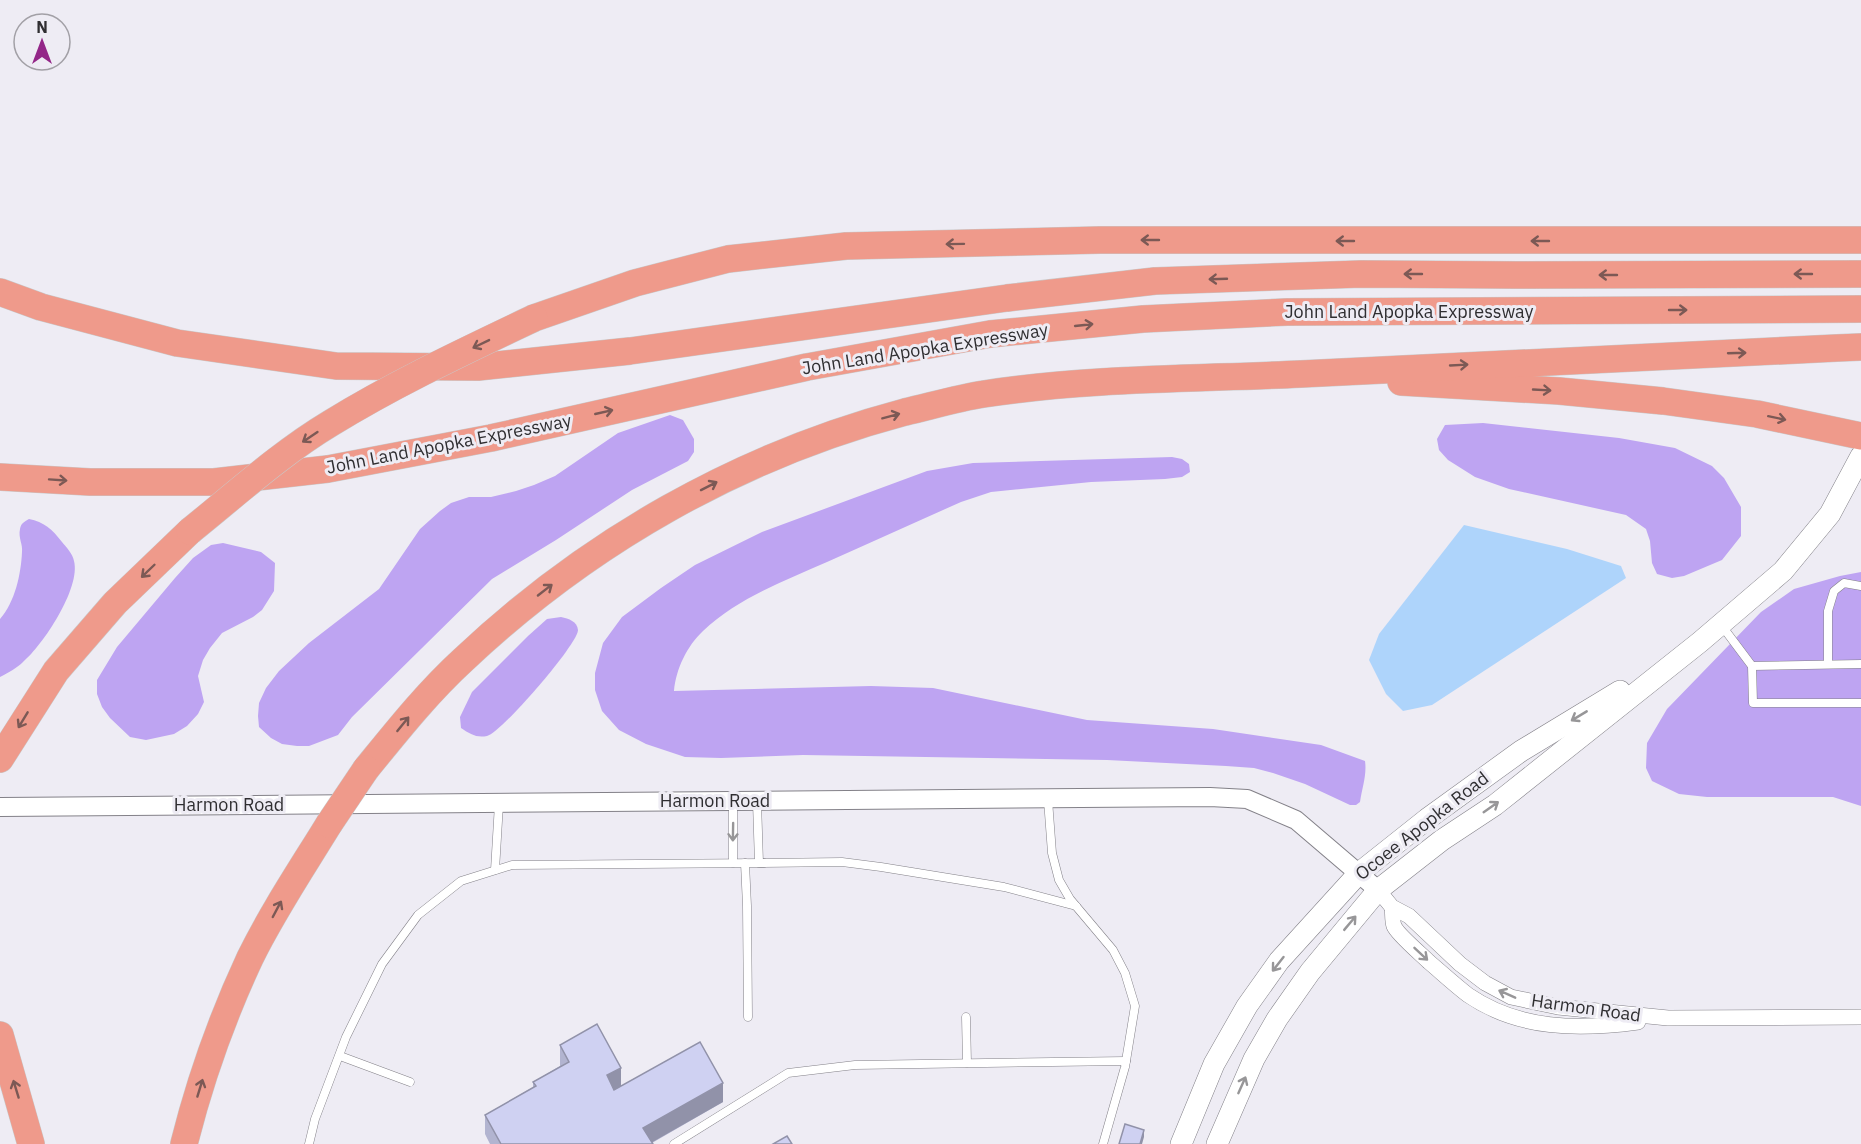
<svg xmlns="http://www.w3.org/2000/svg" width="1861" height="1144" font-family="'IBM Plex Sans',sans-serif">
<rect width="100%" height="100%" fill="#eeecf4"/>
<g fill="#bea4f2">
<polygon points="670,415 683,420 694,439 694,452 688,461 632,490 556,540 492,579 352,717 338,735 309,746 297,746 282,744 271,738 259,727 258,716 259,703 266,688 279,671 309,643 379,589 420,529 440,511 451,503 469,497 491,497 516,491 534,485 555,476 618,433"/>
<polygon points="1483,423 1619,438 1675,448 1712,466 1724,478 1741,507 1741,536 1722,560 1684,576 1672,578 1657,574 1652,563 1650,541 1646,529 1626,515 1509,489 1475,477 1448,460 1439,450 1437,439 1445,425"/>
<path d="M1172 457 1182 459 1189 464 1190 472 1182 477 1165 479 1091 482 991 492 961 502C916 522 872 542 827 562 784 581 738 598 703 631 687 646 676 669 674 691L871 686 933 688 1087 720 1213 729 1321 745 1365 761C1367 775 1362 788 1360 802L1356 805H1350L1305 784 1273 773 1254 768 1226 766 1107 760 803 755 721 758 685 757 646 744 619 730 602 711 595 690V673L603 643 622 617 661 588 695 565 762 532 927 471 973 463Z"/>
<path d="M29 519C44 522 52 529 62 542 66 547 73 554 74 561 81 588 43 645 23 662 17 668 8 673 0 677V619C15 602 21 574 22 552 23 544 18 538 20 529 21 523 24 522 29 519Z"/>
<polygon points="223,543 261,552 275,563 274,591 262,610 253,617 222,633 210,648 203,660 198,676 204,702 198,714 187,726 174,734 146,740 130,737 110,718 102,707 97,694 97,680 117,647 175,578 193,558 211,545"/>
<polygon points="1861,572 1861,806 1833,797 1707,797 1679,794 1652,781 1646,768 1647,743 1667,709 1761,612 1794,589 1840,576"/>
<path d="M561 617C569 619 577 621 578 630 578 644 501 733 487 736 476 738 470 734 461 728L460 717 472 692 528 636 547 619Z"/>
</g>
<polygon fill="#aed4fb" points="1464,525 1567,549 1621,566 1626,578 1432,705 1403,711 1386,694 1369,660 1379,634"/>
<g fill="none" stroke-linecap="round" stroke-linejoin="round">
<g stroke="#838188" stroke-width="9">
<g id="service">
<polyline points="1722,626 1752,666 1753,703 1861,703"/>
<polyline points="1828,664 1828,611 1834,591 1844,583 1861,586"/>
<polyline points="1752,666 1861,664"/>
<polyline points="1048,800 1052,853 1059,880 1070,899 1113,950 1125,973 1135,1006 1125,1067 1103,1144"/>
<polyline points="757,802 759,863 842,862 881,867 1004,887 1076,906"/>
<polyline points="733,863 733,802"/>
<polyline points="745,863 747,906 748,1017"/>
<polyline points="495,870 499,804"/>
<polyline points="966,1017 967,1063"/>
<polyline points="340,1056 410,1082"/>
<polyline points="309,1144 315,1119 346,1037 382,964 418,915 461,881 512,865 764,863"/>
<polyline points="674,1144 788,1073 855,1065 1126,1061"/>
</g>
</g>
<g stroke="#838188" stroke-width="16">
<g id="minor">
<polyline points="1378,890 1392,907 1409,916 1460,964 1485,983 1511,997 1558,1007 1668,1018 1861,1017"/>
<path d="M1392 907C1393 912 1392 921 1394 926 1397 934 1422 955 1429 962 1442 973 1455 985 1468 995 1519 1030 1579 1030 1638 1022"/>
</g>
</g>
<g stroke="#838188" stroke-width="20">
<polyline id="tertiary" points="0,807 1210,797 1247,799 1296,820 1378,890"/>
</g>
<g stroke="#838188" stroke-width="22">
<g id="secondary">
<polyline points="1181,1144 1214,1064 1247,1006 1279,961 1359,873 1427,819 1521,751 1620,691"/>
<polyline points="1217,1144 1254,1059 1277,1019 1310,972 1378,890 1442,840 1495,805 1700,642 1783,571 1830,514 1861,456"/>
</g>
</g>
<g stroke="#c9c9c9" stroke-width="28">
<g id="motorway">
<polyline points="0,292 41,307 177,343 336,366 478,367 630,351 1007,298 1155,281 1361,274 1517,275 1861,274"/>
<polyline points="534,318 635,283 728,259 846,246 1100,240 1861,240"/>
<polyline points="1401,382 1559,391 1663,401 1757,414 1861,436"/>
<polyline points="0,477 90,482 214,482 328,469 491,438 807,367 990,334 1143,319 1287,312 1861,309"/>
<polyline points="0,759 56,671 115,603 190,531"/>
<path d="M366 769C397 731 427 693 463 660 588 542 739 456 905 412 931 406 958 398 984 394 1089 378 1196 379 1301 374 1487 364 1674 355 1861 347"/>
<polyline points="0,1035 31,1144"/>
<path d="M184 1144C200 1080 222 1018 250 958 273 911 302 868 329 824"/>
</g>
</g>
<use href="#service" stroke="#fff" stroke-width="8"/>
<use href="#minor" stroke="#fff" stroke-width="15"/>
<use href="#tertiary" stroke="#fff" stroke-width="18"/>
<use href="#secondary" stroke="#fff" stroke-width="21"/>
<use href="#motorway" stroke="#ef9a8b" stroke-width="27"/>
<g stroke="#c9c9c9" stroke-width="28" stroke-linecap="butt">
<g id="motorway-bridge">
<path d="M190 531C236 494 281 453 331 423 396 383 465 351 534 318"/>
<polyline points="329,824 366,769"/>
</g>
</g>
<use href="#motorway-bridge" stroke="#ef9a8b" stroke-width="27"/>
</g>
<polygon fill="#b2b4d0" points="560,1045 621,1087 723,1102 652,1143 653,1144 490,1144 485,1134 485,1115 533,1087 533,1082 560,1066"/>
<g fill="#9192a9">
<polygon points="621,1068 621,1087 607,1095 607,1075"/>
<polygon points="723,1083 723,1102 649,1144 643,1128"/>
<polygon points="1144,1130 1144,1137 1142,1144 1140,1144"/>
</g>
<g fill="#cfd1f2" stroke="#9192a9" stroke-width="1.5">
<polygon points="597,1024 621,1068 607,1075 614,1090 700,1042 723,1083 643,1128 653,1144 501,1144 485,1115 536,1086 533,1082 569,1062 560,1045"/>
<polygon points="1125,1124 1144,1130 1140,1144 1119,1144"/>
<polygon points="787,1136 792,1144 773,1144"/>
</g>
<defs><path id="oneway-shaft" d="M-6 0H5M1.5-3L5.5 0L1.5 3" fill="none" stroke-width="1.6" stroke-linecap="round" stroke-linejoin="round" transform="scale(1.5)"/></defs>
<g stroke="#7c5955">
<use href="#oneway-shaft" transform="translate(1150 240) rotate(-180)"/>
<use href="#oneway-shaft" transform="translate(1345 241) rotate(-180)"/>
<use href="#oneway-shaft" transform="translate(1540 241) rotate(180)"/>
<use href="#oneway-shaft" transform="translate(955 244) rotate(179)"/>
<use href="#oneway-shaft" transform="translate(1413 274) rotate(-180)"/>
<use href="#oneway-shaft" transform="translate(1803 274) rotate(180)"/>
<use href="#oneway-shaft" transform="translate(1608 275) rotate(180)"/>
<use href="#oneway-shaft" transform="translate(1218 279) rotate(178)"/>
<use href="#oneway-shaft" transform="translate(1678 310)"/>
<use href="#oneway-shaft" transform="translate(1084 325) rotate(-6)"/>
<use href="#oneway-shaft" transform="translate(481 344) rotate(154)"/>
<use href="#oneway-shaft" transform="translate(1737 353) rotate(-2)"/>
<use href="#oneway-shaft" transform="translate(1459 365) rotate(-3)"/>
<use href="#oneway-shaft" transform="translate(1542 390) rotate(3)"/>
<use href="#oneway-shaft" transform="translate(604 412) rotate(-13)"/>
<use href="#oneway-shaft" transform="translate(891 416) rotate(-15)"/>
<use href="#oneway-shaft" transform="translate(1777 418) rotate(12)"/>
<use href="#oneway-shaft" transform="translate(310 437) rotate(146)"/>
<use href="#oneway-shaft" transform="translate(58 480) rotate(4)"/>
<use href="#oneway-shaft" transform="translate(709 486) rotate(-27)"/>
<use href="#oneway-shaft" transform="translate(148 571) rotate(136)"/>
<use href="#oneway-shaft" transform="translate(545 590) rotate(-38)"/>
<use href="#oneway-shaft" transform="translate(23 720) rotate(121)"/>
<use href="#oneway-shaft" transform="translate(403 724) rotate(-51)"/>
<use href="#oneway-shaft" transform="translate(277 909) rotate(-62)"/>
<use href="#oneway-shaft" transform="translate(200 1088) rotate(-73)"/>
<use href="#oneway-shaft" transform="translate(16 1089) rotate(-107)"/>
</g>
<g stroke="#979698">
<use href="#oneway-shaft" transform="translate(1579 716) rotate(149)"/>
<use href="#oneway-shaft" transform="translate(1491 807) rotate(-35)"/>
<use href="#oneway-shaft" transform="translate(733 832) rotate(91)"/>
<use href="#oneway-shaft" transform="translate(1350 923) rotate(-50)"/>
<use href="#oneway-shaft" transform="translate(1421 954) rotate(43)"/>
<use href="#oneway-shaft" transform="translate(1278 964) rotate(128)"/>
<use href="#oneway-shaft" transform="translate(1507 994) rotate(-156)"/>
<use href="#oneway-shaft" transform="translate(1242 1085) rotate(-66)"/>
</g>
<g text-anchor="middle" stroke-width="6" stroke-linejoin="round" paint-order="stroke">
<g font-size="18" fill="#2f2e31" stroke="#eeecf4">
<text x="1409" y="318">John Land Apopka Expressway</text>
<text transform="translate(925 349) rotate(-9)" y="6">John Land Apopka Expressway</text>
<text transform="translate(449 444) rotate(-11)" y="6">John Land Apopka Expressway</text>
<text x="715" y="807">Harmon Road</text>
<text x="229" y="811">Harmon Road</text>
<text transform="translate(1422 826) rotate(-38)" y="6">Ocoee Apopka Road</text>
<text transform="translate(1586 1008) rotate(8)" y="6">Harmon Road</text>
</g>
</g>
<g transform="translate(42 42)"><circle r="28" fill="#eeecf4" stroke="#a2a0a6" stroke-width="1.5"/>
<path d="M0-4.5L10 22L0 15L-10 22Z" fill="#932688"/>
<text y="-9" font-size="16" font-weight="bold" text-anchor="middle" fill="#2f2e31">N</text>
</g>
</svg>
